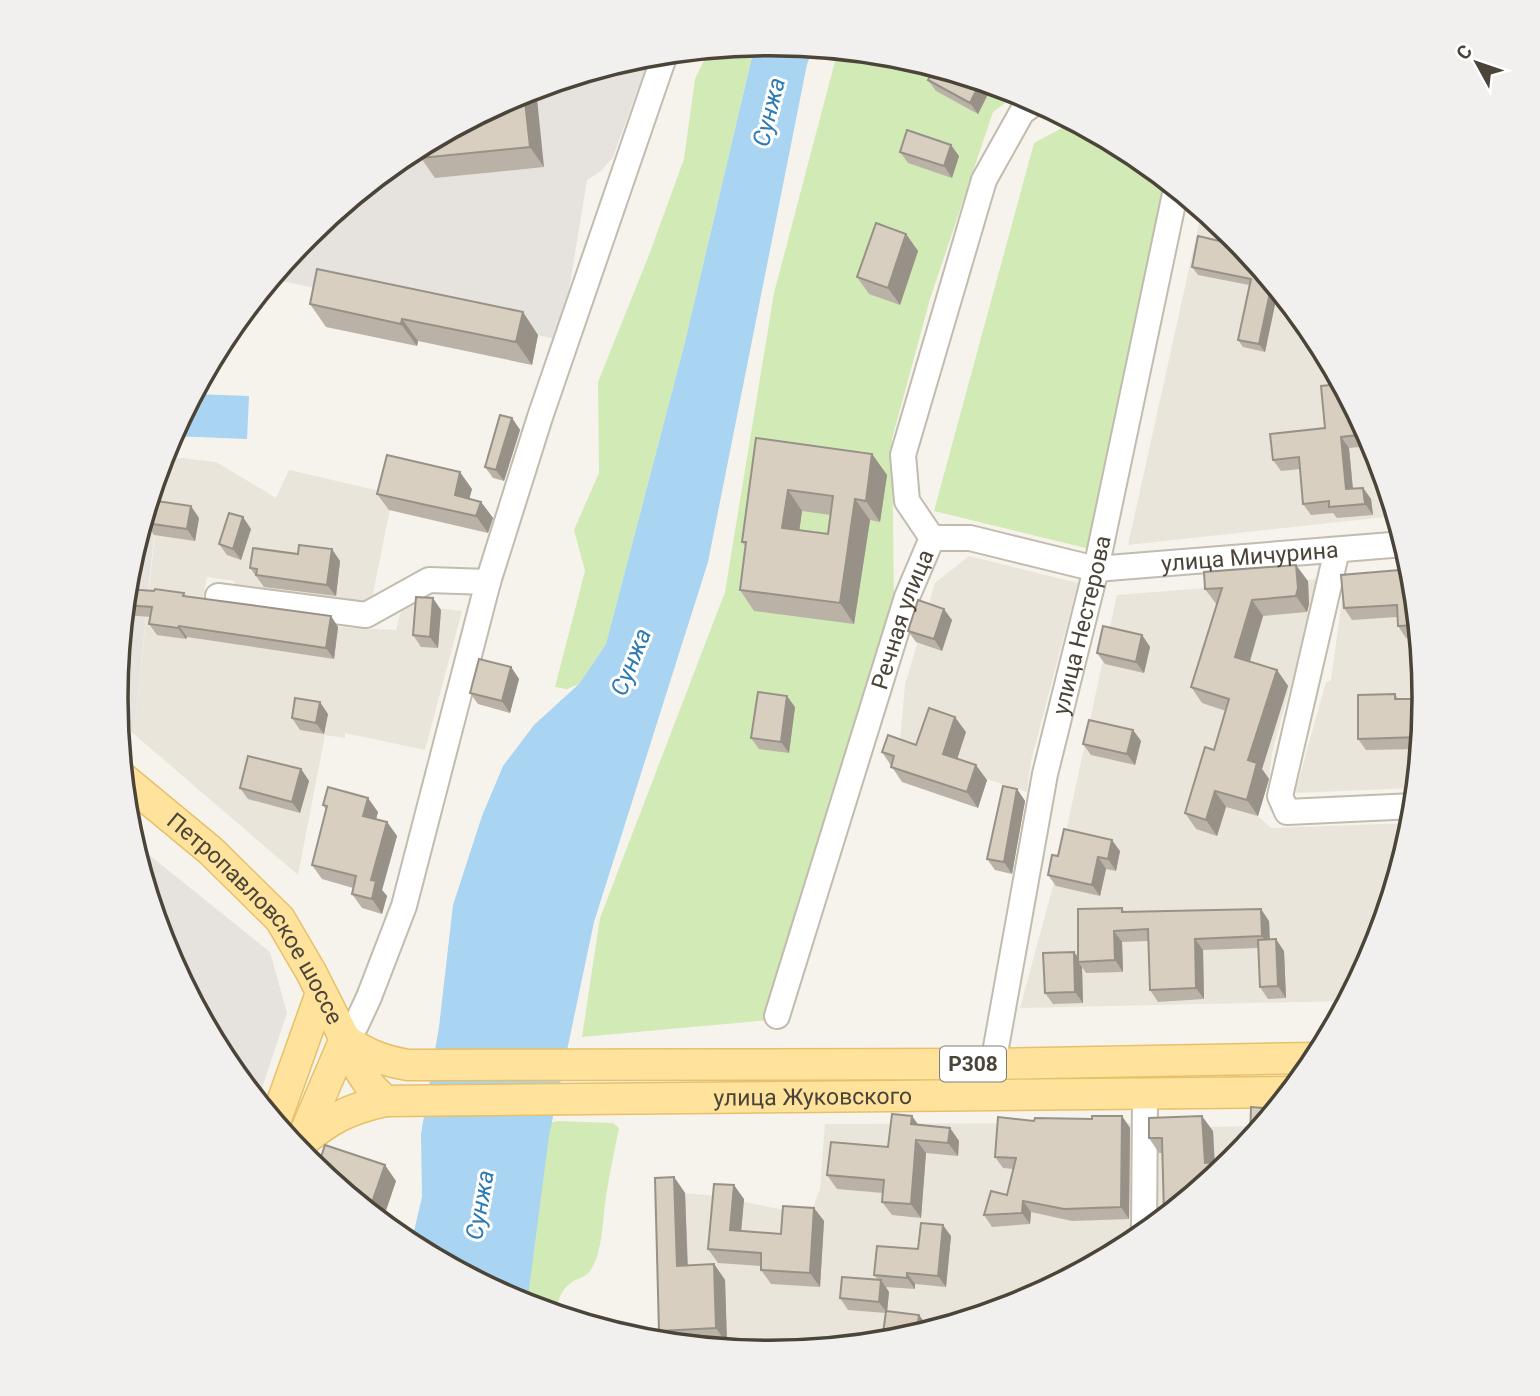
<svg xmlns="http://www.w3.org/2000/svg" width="1540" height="1396" font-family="Roboto,sans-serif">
<rect width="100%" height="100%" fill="#f6f3ec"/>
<g fill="#eae5da">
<polygon points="1202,210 1233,236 1314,335 1375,448 1395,516 1128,545"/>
<polygon points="163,456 216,462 276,498 289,470 393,494 371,604 238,592 234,581 207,577 201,608 338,627 396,630 401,611 412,605 462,611 425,750 345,733 345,738 325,735 298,875 134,734"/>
<polygon points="969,556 1078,583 1031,761 1027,792 899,751 905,685 935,583"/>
<polygon points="1412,572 1424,698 1415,788 1295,793 1326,682 1331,680 1345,578"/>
<polygon points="1320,579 1272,753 1269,779 1258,816 1271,828 1412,823 1374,949 1346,1001 1020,1008 1059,864 1117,595"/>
<polygon points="1133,1123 1133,1242 1020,1303 897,1340 770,1352 665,1342 658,1191 708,1195 810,1215 820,1189 825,1124"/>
<polygon points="1261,1126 1232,1161 1150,1229 1150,1128"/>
</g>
<g fill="#e6e2dd">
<polygon points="643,56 650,56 613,157 601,171 587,180 561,340 272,279 308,235 407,154 520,93"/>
<polygon points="163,456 154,535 134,734 118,725 116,698 128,570"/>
<polygon points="133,842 270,952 287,1013 258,1100 226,1061 165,948"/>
</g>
<g fill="#d2eab5">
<polygon points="756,45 752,57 684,346 606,644 579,684 567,689 555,687 585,571 574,530 599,473 598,382 649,255 684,159 695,79 709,50"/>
<polygon points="838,50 898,56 1019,93 993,112 930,299 892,439 894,602 781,1019 582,1037 600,918 725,592 774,293"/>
<polygon points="1073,122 1134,154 1173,186 1094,550 934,511 1034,143"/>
<path d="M558 1121 613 1123 619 1128C615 1149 610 1170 607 1191 602 1217 604 1248 591 1270 587 1275 583 1277 578 1279 562 1286 558 1298 556 1313L512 1298 548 1123Z"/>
</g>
<g fill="#a9d4f2">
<polygon points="770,44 814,48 807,64 708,562 594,922 549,1136 527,1304 418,1248 412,1240 422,1197 421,1134 439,1027 453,905 482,816 503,766 534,725 579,684 606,644 684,346 752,57 756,45"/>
<polygon points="194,394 249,396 247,439 172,436"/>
</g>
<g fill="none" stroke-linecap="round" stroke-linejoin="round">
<g stroke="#c2bbae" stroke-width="28">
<g id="minor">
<path id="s1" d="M932 538H970L1096 569 1404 544"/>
<polyline points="1337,550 1280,796 1287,812 1414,806"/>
<polyline points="218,596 366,615 429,580 488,582"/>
<path id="s2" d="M777 1016 907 597 932 538 907 501 903 455 984 180 1022 112 1036 102"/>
<polyline points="345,1039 356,1025 369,997 404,906 488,582 540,417 665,54"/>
<path id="s3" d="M993 1064 1045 774 1096 569 1176 189"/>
<polyline points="1144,1234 1145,1094"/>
</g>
</g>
<g stroke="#e6c16a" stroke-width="33">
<g id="major">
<path id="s4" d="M124 779 211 851 280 919 311 972 345 1039 351 1057 371 1087 385 1101 1289 1092"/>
<path d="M345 1039C365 1054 384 1061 408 1065L993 1064 1316 1058"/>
<polyline points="275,1122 321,993"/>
<path d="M301 1143C330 1119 348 1109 385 1101"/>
<polyline points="298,1149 345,1039"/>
</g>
</g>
<use href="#minor" stroke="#fff" stroke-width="24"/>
<use href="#major" stroke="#ffe39c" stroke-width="30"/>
</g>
<g fill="#bab2a6" fill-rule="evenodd">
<polygon points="928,80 988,94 978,114 936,91"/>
<polygon points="520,93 544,167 435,178 421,158 420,151 409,153"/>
<polygon points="900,152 959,156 952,178 908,163"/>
<polygon points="906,234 918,251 900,305 869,294 857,277"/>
<polygon points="1241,246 1278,290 1265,352 1243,347 1238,340 1249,285 1198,275 1192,267"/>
<polygon points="310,304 538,335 532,365 418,341 417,346 326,327"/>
<polygon points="1341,384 1373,446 1349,448 1353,489 1363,488 1371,499 1373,515 1337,518 1333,513 1311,515 1303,504 1300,469 1281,471 1273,460 1325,428"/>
<polygon points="512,418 520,430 504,481 493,478 485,467"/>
<path d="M756 438 872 454 887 475 880 522 870 520 854 624 754 611 740 590 746 547 742 542ZM802 511 831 515 828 534 799 530Z"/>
<polygon points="472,489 469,499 481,502 493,518 488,533 389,510 377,494"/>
<polygon points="199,518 195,541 154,535 146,523"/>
<polygon points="251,529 241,560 227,555 219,544"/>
<polygon points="340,561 336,596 264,587 250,568"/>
<polygon points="1411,569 1418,637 1406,638 1398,626 1397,617 1352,620 1344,608"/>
<polygon points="1308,581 1309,604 1307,612 1263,616 1250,662 1277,670 1288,686 1262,769 1269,779 1258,816 1226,807 1217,836 1196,829 1185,813 1214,750 1226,711 1202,703 1191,687 1217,605 1205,589"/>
<polygon points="126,589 184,593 186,597 331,616 338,627 334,659 187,637 186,639 157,635 149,624 151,617 124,615"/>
<polygon points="441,610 438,648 421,647 413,635"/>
<polygon points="952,620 942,651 916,642 908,631"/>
<polygon points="1142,635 1150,647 1144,673 1105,664 1097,653"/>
<polygon points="511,667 519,679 510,713 478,704 470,693"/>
<polygon points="1395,694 1398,699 1424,699 1419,749 1366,750 1358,739"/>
<polygon points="795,707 789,753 759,749 751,738"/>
<polygon points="328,714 324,734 300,730 292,718"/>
<polygon points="1133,730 1141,741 1135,765 1091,755 1083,744"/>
<polygon points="966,732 957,758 987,780 978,808 902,782 882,752"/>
<polygon points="301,769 309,781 300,813 248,799 240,788"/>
<polygon points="1017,789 1025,801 1012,874 995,870 987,859"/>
<polygon points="323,805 378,812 376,819 387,822 397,836 382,890 387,896 382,914 362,908 352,894 353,888 322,879 312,865 326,810"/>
<polygon points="1120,851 1116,871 1106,869 1100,896 1056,886 1048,875 1058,856"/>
<polygon points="1122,908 1125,912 1269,921 1270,939 1284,951 1286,998 1268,999 1260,987 1258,948 1203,950 1204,999 1158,1002 1150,990 1148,941 1122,942 1123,972 1086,973 1082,967 1083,1003 1053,1004 1045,993 1074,952 1078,958"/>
<polygon points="912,1116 918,1125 950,1128 959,1141 958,1156 926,1153 921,1218 892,1215 882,1202 883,1193 837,1189 827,1175 888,1147"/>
<polygon points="1122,1116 1130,1128 1129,1219 1072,1221 1031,1212 1030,1224 992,1227 984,1215 1007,1195 1013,1169 1003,1168 995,1157 1034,1121 1092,1119"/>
<polygon points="1213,1131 1215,1162 1219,1162 1223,1168 1165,1216 1163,1153 1159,1153 1149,1138"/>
<polygon points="317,1169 396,1181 382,1222"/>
<polygon points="674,1177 685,1193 688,1265 714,1264 725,1280 727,1344 698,1345 667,1342 659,1331"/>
<polygon points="744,1199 741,1231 781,1234 814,1208 824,1221 820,1287 771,1284 761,1270 761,1266 718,1263 708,1249"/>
<polygon points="951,1236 946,1287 915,1284 915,1289 886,1287 889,1292 887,1311 919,1315 926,1324 897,1340 886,1313 848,1310 840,1298 878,1280 874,1275 918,1249"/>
</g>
<g fill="#979187">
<polygon points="980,83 988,94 978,114 970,103"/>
<polygon points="536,89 544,167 530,147 524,92"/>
<polygon points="951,145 959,156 952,178 944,166"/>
<polygon points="906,234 918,251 900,305 888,288"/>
<polygon points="1272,283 1278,290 1265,352 1259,344"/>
<polygon points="523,312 538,335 532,365 516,342"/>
<polygon points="402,319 418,341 417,346 401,324"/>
<polygon points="512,418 520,430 504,481 496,470"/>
<polygon points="1341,437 1349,448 1354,501 1346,489"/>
<polygon points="872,454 887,475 880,522 866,501"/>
<polygon points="460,472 472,489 466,511 455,495"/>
<polygon points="1363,488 1371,499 1373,515 1365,504"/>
<polygon points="788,490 802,511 797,548 782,528"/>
<polygon points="855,499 870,520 854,624 840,603"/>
<polygon points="481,502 493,518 488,533 476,516"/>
<polygon points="191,506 199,518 195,541 187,529"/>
<polygon points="243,517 251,529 241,560 233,549"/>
<polygon points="332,549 340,561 336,596 327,585"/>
<polygon points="1296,565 1308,581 1309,604 1307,612 1296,596"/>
<polygon points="433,598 441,610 438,648 430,637"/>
<polygon points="1252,600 1263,616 1246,673 1235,657"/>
<polygon points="944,609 952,620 942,651 934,639"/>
<polygon points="331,616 338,627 334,659 326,648"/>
<polygon points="179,626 187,637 186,639 178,628"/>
<polygon points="1142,635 1150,647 1144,673 1136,662"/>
<polygon points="511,667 519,679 510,713 502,701"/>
<polygon points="1277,670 1288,686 1262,769 1269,779 1258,816 1247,800 1248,760"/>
<polygon points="787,696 795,707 789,753 781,742"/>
<polygon points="320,702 328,714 324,734 316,723"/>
<polygon points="955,717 966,732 954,769 943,754"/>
<polygon points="1133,730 1141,741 1135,765 1127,754"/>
<polygon points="976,765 987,780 978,808 967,792"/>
<polygon points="301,769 309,781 300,813 292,802"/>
<polygon points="1017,789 1025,801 1012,874 1004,862"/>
<polygon points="1215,791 1226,807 1217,836 1206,820"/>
<polygon points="368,798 378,812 373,830 363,816"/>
<polygon points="387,822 397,836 382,890 387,896 382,914 372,899 371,880"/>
<polygon points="1112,840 1120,851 1116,871 1108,859"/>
<polygon points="1098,857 1106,869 1100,896 1092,885"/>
<polygon points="1261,909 1269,921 1270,948 1262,936"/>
<polygon points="1114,931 1122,942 1123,972 1115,960"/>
<polygon points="1195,939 1203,950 1204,999 1196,988"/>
<polygon points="1276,939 1284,951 1286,998 1278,986"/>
<polygon points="1074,952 1081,961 1078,962 1082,967 1083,1003 1075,992"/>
<polygon points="912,1116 922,1130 911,1124"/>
<polygon points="1122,1116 1130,1128 1129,1219 1121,1207"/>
<polygon points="1202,1116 1213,1131 1215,1175 1205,1163"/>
<polygon points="950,1128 959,1141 958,1156 948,1143"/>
<polygon points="916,1140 926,1153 921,1218 911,1204"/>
<polygon points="385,1165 396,1181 382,1222 369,1211"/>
<polygon points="674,1177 685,1193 688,1281 677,1266"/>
<polygon points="734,1185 744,1199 740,1244 730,1230"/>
<polygon points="1023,1201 1031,1212 1030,1224 1022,1213"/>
<polygon points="814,1208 824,1221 820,1287 810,1273"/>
<polygon points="943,1225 951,1236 946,1287 938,1276"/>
<polygon points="714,1264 725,1280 727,1344 716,1328"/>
<polygon points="907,1273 915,1284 915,1289 907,1278"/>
<polygon points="881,1280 889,1292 887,1313 879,1302"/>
<polygon points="919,1315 927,1326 918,1323"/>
<polygon points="657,1332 664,1342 658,1341"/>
</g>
<g fill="#d8cfc1" stroke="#979187" stroke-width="2" fill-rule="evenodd">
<polygon points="935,68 975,80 980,83 970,103 928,80"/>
<polygon points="524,92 530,147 421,158 420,147"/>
<polygon points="907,130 951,145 944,166 900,152"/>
<polygon points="876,223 906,234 888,288 857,277"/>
<polygon points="1198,236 1241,246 1272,283 1259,344 1238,340 1251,279 1192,267"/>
<polygon points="317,269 523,312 516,342 402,319 401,324 310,304"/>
<polygon points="1341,384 1367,434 1341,437 1346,489 1363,488 1365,504 1329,507 1329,501 1303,504 1299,457 1273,460 1270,434 1325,428 1321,386"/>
<polygon points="500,415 512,418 496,470 485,467"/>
<path d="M756 438 872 454 866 501 855 499 840 603 740 590 746 542H742ZM788 490 833 496 828 534 782 528Z"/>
<polygon points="387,455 460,472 455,495 481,502 476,516 377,494"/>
<polygon points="150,500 191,506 187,529 146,523"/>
<polygon points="229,513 243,517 233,549 219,544"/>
<polygon points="299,545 332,549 327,585 256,575 257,569 250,568 253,548 298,554"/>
<polygon points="1296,565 1298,588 1296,596 1252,600 1235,657 1277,670 1248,760 1257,763 1247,800 1215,791 1206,820 1185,813 1205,747 1214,750 1229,699 1191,687 1222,588 1205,589 1204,572"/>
<polygon points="1411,569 1417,625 1398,626 1397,605 1344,608 1341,575"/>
<polygon points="126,589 154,591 155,589 184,593 183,596 331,616 326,648 179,626 178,628 149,624 152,607 125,605"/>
<polygon points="416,597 433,598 430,637 413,635"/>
<polygon points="918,600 944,609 934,639 908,631"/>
<polygon points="1103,626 1142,635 1136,662 1097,653"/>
<polygon points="479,659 511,667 502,701 470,693"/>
<polygon points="758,692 787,696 781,742 751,738"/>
<polygon points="1395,694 1395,699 1424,699 1420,737 1358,739 1358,695"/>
<polygon points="295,698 320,702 316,723 292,718"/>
<polygon points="929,708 955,717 943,754 976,765 967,792 891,767 894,756 882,752 888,735 916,745"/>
<polygon points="1089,720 1133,730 1127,754 1083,744"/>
<polygon points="248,756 301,769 292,802 240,788"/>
<polygon points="1003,786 1017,789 1004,862 987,859"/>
<polygon points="328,787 368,798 363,816 387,822 371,880 376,881 372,899 352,894 356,876 312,865 327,806 323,805"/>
<polygon points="1064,829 1112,840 1108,859 1098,857 1092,885 1048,875 1052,855 1058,856"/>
<polygon points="1122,908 1122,912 1261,909 1262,936 1195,939 1196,988 1150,990 1148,929 1114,931 1115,960 1078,962 1078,909"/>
<polygon points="1276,939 1278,986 1260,987 1258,940"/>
<polygon points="1074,952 1075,992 1045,993 1043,953"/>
<polygon points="1251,1107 1275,1109 1250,1140"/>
<polygon points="892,1114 912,1116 911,1124 950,1128 948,1143 916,1140 911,1204 882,1202 884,1180 827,1175 831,1142 888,1147"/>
<polygon points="1092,1116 1122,1116 1121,1207 1064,1209 1023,1201 1022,1213 984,1215 991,1191 1007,1195 1016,1158 995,1157 998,1117 1034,1121 1035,1118 1092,1119"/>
<polygon points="1202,1116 1205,1163 1219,1162 1219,1172 1166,1215 1164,1215 1162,1138 1149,1138 1149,1118"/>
<polygon points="325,1145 385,1165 369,1211 342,1189 345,1179 317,1169"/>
<polygon points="674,1177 677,1266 714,1264 716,1328 659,1331 655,1178"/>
<polygon points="714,1184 734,1185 730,1230 781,1234 783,1206 814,1208 810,1273 761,1270 761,1253 708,1249"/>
<polygon points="921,1223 943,1225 938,1276 907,1273 907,1278 874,1275 877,1246 918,1249"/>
<polygon points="842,1277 881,1280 879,1302 840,1298"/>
<polygon points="886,1311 919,1315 918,1323 942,1326 897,1340 882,1341"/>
<polygon points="657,1332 658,1341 642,1340 620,1333"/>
</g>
<g text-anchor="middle" stroke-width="6" stroke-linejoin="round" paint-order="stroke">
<rect fill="#fff" stroke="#817c74" stroke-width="2" x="940" y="1046.5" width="66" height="35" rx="5"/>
<g font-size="21" font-weight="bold" fill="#4b4439">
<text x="973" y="1071">P308</text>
</g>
<g font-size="23" fill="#4b4439" stroke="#fff">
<text dy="8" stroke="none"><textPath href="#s1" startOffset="322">улица Мичурина</textPath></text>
<text dy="8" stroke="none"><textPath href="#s2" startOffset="416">Речная улица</textPath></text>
<text dy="8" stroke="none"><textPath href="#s3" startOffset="448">улица Нестерова</textPath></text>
<text dy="8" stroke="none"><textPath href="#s4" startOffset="194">Петропавловское шоссе</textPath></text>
<text dy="8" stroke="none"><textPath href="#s4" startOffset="849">улица Жуковского</textPath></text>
</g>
<g font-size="24" font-style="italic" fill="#2e7ab2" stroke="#fff">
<text transform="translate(769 112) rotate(-76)" y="8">Сунжа</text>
<text transform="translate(631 662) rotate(-68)" y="8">Сунжа</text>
<text transform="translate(480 1205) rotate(-80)" y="8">Сунжа</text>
</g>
</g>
<path d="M0 0H1540V1396H0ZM128 698a642 642 0 1 1 1284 0a642 642 0 1 1-1284 0Z" fill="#f1f0ef" fill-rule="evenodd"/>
<path fill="none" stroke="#4b4439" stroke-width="3.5" d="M128 698a642 642 0 1 1 1284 0a642 642 0 1 1-1284 0Z"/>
<g transform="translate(1477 63) rotate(310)" stroke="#ffffff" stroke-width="5" paint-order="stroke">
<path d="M0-5L12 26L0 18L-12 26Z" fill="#4b4439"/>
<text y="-10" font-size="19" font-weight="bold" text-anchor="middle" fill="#4b4439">С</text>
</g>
</svg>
